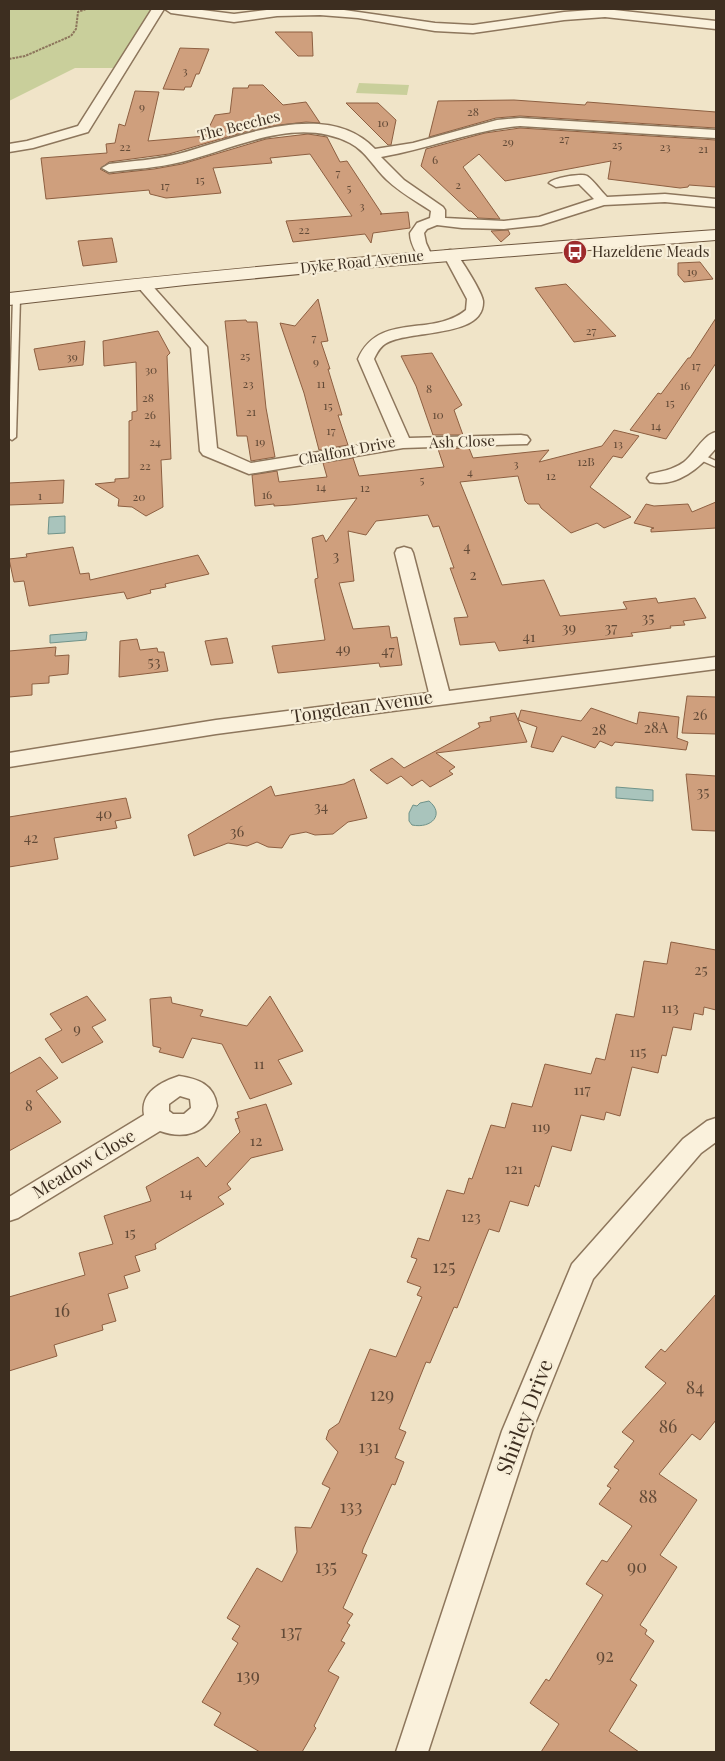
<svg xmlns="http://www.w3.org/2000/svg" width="725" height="1761" font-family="'Playfair Display',serif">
<rect width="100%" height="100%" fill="#f0e4c8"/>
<g fill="#c9cf9b">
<polygon points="9,9 153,9 115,68 75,68 9,101"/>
<polygon points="359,83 409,85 407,95 356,93"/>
</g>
<g fill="#a9c4bc" stroke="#6f938a">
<polygon points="65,516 65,533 48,534 49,517"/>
<polygon points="87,632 86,640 50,643 50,635"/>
<polygon points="616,787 653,790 653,801 616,798"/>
<path d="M429 801C445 814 432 829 412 825L409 821V813L413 805 417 806 420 803Z"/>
</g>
<g fill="#cf9f7d" stroke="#8d5f41">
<polygon points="275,32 312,32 313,56 298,56"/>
<polygon points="180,48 209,49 199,74 196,74 191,87 185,87 184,90 163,89"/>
<polygon points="249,85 263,85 283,105 306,102 320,123 306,122 279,125 252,130 169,154 109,162 100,169 109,174 154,169 182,164 266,139 308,134 327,137 340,162 347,161 382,214 380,214 408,212 410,228 373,233 371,243 365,234 293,242 286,221 352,216 310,154 270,158 272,163 213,168 221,193 166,198 150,194 149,190 46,199 41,158 107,153 106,144 115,143 119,124 125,126 135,91 159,92 148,141 205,136 215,115 230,113 233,88 248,88"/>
<polygon points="514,100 585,105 587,102 716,112 716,128 520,116 496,118 429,137 438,101"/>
<polygon points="346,103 378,103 396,120 391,145 388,145"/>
<polygon points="520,128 716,140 716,187 689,185 688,187 680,188 608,179 611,161 505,181 479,154 463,167 500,219 478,218 471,211 469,211 421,166 426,149 485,133"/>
<polygon points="508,230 510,234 501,242 491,231"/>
<polygon points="112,238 117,262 83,266 78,241"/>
<polygon points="700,262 713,279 684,282 678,275 678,263"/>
<polygon points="566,284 616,336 574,342 535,288"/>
<polygon points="318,299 328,341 321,342 330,369 328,369 342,415 338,415 348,445 319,450 304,393 280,323 295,326"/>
<polygon points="716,318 716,363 666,439 630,430 658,393 661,394 688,358 690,358"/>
<polygon points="246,320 247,322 257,322 266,408 275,457 251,461 247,436 237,436 225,321"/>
<polygon points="158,331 170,353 167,356 171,459 161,460 163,507 146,516 132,507 118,506 119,499 95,484 115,482 115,479 129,478 129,421 132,420 132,412 137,411 136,362 104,366 103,341"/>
<polygon points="85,341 83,365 39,370 34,349"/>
<polygon points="432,353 462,405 454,410 463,435 433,435 416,386 401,356"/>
<polygon points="614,430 639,436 622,458 613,456 590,487 631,517 604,528 597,523 571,533 541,508 539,504 528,504 525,501 518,476 460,482 502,585 544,580 560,616 627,609 623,602 656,598 658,603 695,598 706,618 683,621 685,625 670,626 671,628 631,633 633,636 499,651 495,642 460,645 454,618 468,617 450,568 454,568 439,526 433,527 428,515 376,521 366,535 348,531 354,581 339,583 353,629 389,626 391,638 397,637 402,665 380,667 379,663 278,673 272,646 325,640 315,582 315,579 318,578 312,538 323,535 326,542 357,498 290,505 274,506 274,504 255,506 252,475 277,471 279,482 327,477 323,463 353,458 359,476 444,467 438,449 469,448 473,458 549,450 539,462 602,446"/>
<polygon points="64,480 63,503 9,505 9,483"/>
<polygon points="716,502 716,528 651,532 651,529 654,528 634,523 646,504 654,506 688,504 692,512"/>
<polygon points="73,547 80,574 89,573 90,580 198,555 209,574 165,584 166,587 150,590 151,593 127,599 124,592 29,606 24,581 14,582 9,559 27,557 26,554"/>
<polygon points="227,638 233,663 211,665 205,641"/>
<polygon points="137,639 140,650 157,648 158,652 164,652 168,671 119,677 120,641"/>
<polygon points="56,647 55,656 69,655 68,674 49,676 49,683 32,684 32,695 9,697 9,651"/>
<polygon points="687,696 716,697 716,734 682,733"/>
<polygon points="591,708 637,724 639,712 679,717 677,738 688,742 686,750 615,742 612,746 600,741 595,748 562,736 553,752 531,747 537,727 518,720 527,742 436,753 455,767 449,771 453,774 430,787 422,780 412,786 401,776 387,784 370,770 392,758 404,768 480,727 478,723 491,721 490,717 515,713 518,720 521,710 581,721"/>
<polygon points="686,774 716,776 716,831 692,830"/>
<polygon points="354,779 367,818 348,822 333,834 315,835 306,832 290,835 282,848 268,847 257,842 247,846 228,843 194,856 188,835 271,786 275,796 344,784"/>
<polygon points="126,798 131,818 115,821 117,828 54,838 58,859 9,867 9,817"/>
<polygon points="671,942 716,950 716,1010 704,1007 703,1015 694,1013 691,1030 673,1027 666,1056 662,1055 658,1073 632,1067 620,1116 606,1112 604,1120 581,1115 571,1151 552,1146 539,1187 535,1185 528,1206 510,1201 499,1232 489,1229 457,1308 454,1307 430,1363 426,1362 399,1429 406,1432 395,1458 404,1462 395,1485 392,1484 363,1549 362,1553 367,1555 343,1608 353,1614 347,1623 350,1625 341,1641 345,1643 328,1671 339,1677 314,1726 316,1728 302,1752 260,1752 214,1725 221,1713 202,1702 238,1643 232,1639 240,1626 227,1618 257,1568 282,1582 297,1552 295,1527 311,1528 330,1488 322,1484 338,1452 326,1439 329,1430 339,1423 370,1349 396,1357 422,1297 417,1295 421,1287 407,1282 417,1259 411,1257 418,1238 429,1241 447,1190 464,1194 469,1178 472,1179 491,1125 505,1128 512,1103 532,1107 545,1064 591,1074 596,1058 605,1060 616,1014 634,1017 644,961 667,964"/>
<polygon points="87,996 106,1020 92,1027 103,1042 62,1063 45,1039 62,1030 50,1014"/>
<polygon points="270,996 303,1051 278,1060 292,1084 250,1099 222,1044 192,1038 183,1058 159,1052 161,1048 153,1046 150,999 171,997 172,1003 203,1010 200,1016 247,1026"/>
<polygon points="40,1057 58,1078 36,1091 61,1122 9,1151 9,1074"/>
<polygon points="266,1104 283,1150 251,1158 227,1184 231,1189 218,1197 224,1204 155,1244 156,1249 135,1256 140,1271 124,1276 128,1288 108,1294 116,1321 102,1325 103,1330 54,1345 57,1356 9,1371 9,1297 85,1275 79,1253 113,1244 104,1216 151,1201 146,1187 198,1157 206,1167 240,1132 235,1119 239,1118 237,1112"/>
<polygon points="716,1294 716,1420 700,1440 692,1434 659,1474 697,1500 660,1555 677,1567 640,1625 647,1630 645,1634 654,1641 630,1680 637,1685 609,1731 639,1752 541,1752 559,1724 530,1703 546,1679 549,1681 603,1595 586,1584 602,1560 607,1562 632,1526 599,1504 611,1488 607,1486 619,1470 614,1467 634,1441 622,1432 666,1383 645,1367 661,1349 665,1352"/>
</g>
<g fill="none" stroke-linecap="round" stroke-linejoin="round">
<g stroke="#8d765c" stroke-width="3">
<g id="lane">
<polygon points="13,296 20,298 16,437 12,440 9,438"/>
<polygon points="701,454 716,461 716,467 698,459 697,457"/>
</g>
</g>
<g stroke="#8d765c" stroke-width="3">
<g id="street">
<polygon points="152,9 164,9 88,132 33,148 9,152 9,144 27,141 78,126"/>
<polygon points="165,9 194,9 234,14 275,9 337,9 435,23 473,25 564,12 605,9 716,21 716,29 605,17 564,20 473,33 435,31 358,18 320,15 277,16 234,22 171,13"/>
<path d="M520 118 716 130V138L520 126C473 130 428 149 381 157L404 180 443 207 445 210V218L504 221 539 217 594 199 579 184 556 187 549 183C553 178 581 173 587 176 594 181 601 191 607 197L665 194 716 199V207L665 202 604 205 541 225 504 229 462 228 437 225 427 229 424 233 426 243 432 256 430 259H420C415 251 410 242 410 233L417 223 430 218 431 211C416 201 401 193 387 180 375 169 366 151 350 143 296 115 234 149 181 162 157 168 133 169 109 172L102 168 109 164C132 161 155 160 178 154 234 139 326 97 375 149L413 143 497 120Z"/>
<path d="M450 250 455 251 457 254C463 263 482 292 483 301 485 339 407 329 385 344 379 348 377 353 374 359L409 438 521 435 527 436 530 440 527 444 403 448 249 474 203 455 200 451 191 348 138 287 135 284 138 281H148L207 347 217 448 251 463 393 440 358 359C379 311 432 338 466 310L467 299 443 254 445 251Z"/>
<path d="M716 432V448C701 467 677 488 650 482L647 478 650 474C662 471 673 470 684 462 695 453 703 435 716 432Z"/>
<polygon points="404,547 411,549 413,553 449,691 716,657 716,669 216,734 9,767 9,753 216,720 429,693 395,553 397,549"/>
<path d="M179 1076C198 1079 214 1084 217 1106 208 1133 185 1140 160 1131L18 1218 9 1221V1197L144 1115C140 1092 161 1082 179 1076ZM180 1096 190 1099 191 1108 184 1114H173L169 1111V1104Z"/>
<polygon points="716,1118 716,1142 701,1153 593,1279 532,1431 428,1752 396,1752 502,1431 572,1264 683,1139 707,1121"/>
</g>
</g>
<g stroke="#6f573f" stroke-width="2">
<path id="secondary" d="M716 230V240L362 268 185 285 9 305V293C244 266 480 246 716 230Z"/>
</g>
<polyline stroke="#8d765c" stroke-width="2" stroke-dasharray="2.5 1" stroke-linecap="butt" points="9,59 25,56 71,36 76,29 78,12 86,9"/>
<use href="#lane" fill="#faf1dc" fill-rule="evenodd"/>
<use href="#street" fill="#faf1dc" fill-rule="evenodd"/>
<use href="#secondary" fill="#faf1dc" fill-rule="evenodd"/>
</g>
<defs>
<g id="bus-disc" transform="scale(1.25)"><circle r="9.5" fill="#9e2a2b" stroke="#f7eed8"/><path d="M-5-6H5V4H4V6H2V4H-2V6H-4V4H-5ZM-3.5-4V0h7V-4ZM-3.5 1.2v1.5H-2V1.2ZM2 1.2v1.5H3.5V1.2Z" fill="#fff"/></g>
</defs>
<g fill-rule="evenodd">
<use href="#bus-disc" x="575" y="252"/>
</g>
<g text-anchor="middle" stroke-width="4.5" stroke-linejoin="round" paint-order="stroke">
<g font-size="12" fill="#624a37">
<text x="185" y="75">3</text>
<text x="142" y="111">9</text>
<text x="473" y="116">28</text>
<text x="383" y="127">10</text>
<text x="564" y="143">27</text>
<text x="508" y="146">29</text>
<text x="617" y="149">25</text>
<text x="125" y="151">22</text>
<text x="665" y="151">23</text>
<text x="703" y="153">21</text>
<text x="435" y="164">6</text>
<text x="338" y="177">7</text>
<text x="200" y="184">15</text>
<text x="458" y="189">2</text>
<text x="165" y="190">17</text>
<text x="349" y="192">5</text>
<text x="362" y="210">3</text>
<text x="304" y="234">22</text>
<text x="692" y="276">19</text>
<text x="591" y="335">27</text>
<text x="314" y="342">7</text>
<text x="245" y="360">25</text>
<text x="72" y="361">39</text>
<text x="316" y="366">9</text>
<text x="696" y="370">17</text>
<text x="151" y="374">30</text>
<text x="248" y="388">23</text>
<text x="321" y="388">11</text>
<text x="685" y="390">16</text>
<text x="429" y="393">8</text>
<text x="148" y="402">28</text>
<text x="670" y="407">15</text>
<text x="328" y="410">15</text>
<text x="251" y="416">21</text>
<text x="150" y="419">26</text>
<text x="438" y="419">10</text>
<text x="656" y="430">14</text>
<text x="331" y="435">17</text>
<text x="155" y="446">24</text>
<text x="260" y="446">19</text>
<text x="618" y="448">13</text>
<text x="586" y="466">12B</text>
<text x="516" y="468">3</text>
<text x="145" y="470">22</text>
<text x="470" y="476">4</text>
<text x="551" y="480">12</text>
<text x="422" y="484">5</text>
<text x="321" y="491">14</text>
<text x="365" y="492">12</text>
<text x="267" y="499">16</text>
<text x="40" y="500">1</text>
<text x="139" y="501">20</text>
</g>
<g font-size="15" fill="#3d2e20" stroke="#f7eed8">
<text transform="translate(239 126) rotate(-14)" y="5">The Beeches</text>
<text transform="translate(362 262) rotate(-6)" y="5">Dyke Road Avenue</text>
<text transform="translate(462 442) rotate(-2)" y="5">Ash Close</text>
<text transform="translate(347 451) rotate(-11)" y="5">Chalfont Drive</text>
</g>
<g font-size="15" fill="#3d2e20" stroke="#f7eed8" text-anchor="start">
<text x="592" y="257">Hazeldene Meads</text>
</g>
<g font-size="15" fill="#624a37">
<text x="467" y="552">4</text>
<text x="336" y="561">3</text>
<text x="473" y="580">2</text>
<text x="648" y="623">35</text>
<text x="569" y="633">39</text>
<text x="611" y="633">37</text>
<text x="529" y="642">41</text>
<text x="343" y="654">49</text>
<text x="388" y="656">47</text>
<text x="154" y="667">53</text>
<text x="700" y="720">26</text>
<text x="656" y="733">28A</text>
<text x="599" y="735">28</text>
<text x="703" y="797">35</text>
<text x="321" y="812">34</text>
<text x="104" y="819">40</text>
<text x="237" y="837">36</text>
<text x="31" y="843">42</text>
<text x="701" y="975">25</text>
<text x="670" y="1013">113</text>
<text x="77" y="1034">9</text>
<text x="638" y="1057">115</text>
<text x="259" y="1069">11</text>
<text x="582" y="1095">117</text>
<text x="29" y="1111">8</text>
<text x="541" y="1132">119</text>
<text x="256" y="1146">12</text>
<text x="514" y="1174">121</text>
<text x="186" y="1198">14</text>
<text x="471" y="1222">123</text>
<text x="130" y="1238">15</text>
</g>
<g font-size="18" fill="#3d2e20" stroke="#f7eed8">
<text transform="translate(362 707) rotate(-8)" y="6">Tongdean Avenue</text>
<text transform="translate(84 1164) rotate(-31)" y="6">Meadow Close</text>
</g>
<g font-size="18" fill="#624a37">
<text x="444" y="1273">125</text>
<text x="62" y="1317">16</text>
<text x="695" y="1394">84</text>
<text x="382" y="1401">129</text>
<text x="668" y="1433">86</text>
<text x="369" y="1453">131</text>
<text x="648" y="1503">88</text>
<text x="351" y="1513">133</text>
<text x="326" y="1573">135</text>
<text x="637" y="1573">90</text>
<text x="291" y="1638">137</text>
<text x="605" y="1662">92</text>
<text x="248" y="1682">139</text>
</g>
<g font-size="21" fill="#3d2e20" stroke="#f7eed8">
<text transform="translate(525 1417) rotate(-69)" y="7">Shirley Drive</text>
</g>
</g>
<rect width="725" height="1761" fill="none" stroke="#3d2e20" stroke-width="20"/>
</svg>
